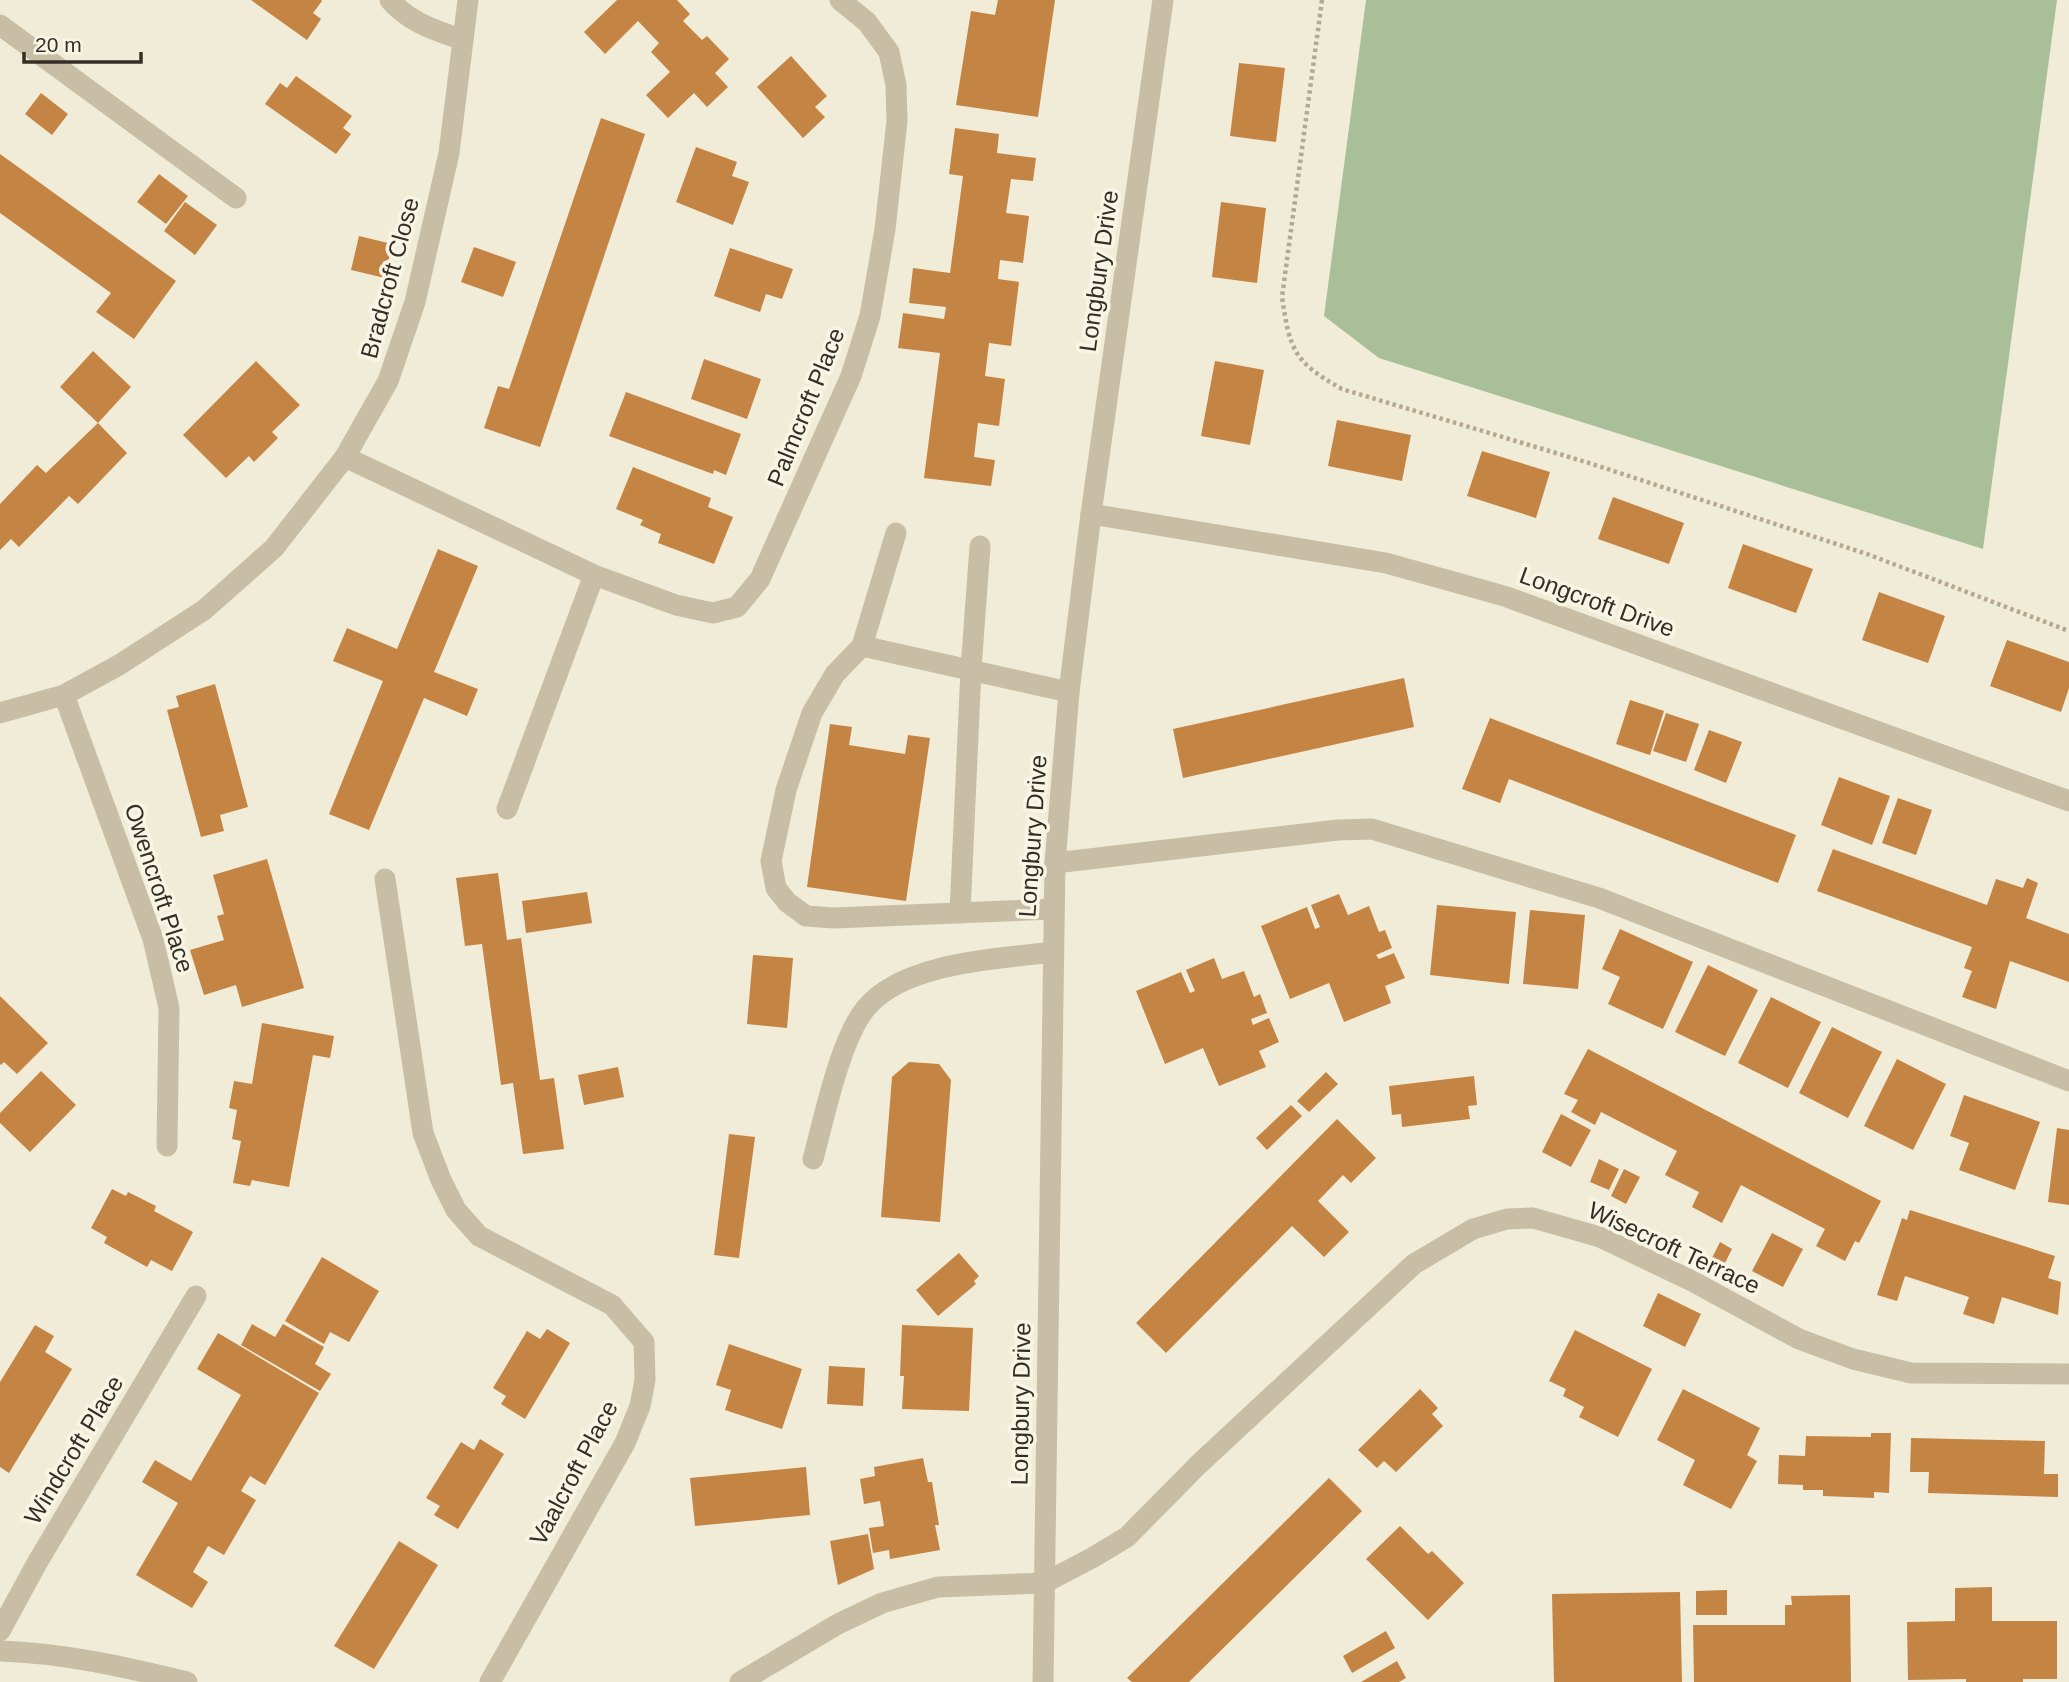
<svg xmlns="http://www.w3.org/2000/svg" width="2069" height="1682" font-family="Helvetica,sans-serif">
<rect width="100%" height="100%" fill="#f1ecd8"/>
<polygon fill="#a9bf99" points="1366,0 2057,0 1983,549 1379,358 1324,316"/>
<g fill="#c48443">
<polygon points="251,0 321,0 322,1 313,13 321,19 307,40"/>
<polygon points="617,0 677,0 690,14 683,21 702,40 707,36 729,59 715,73 728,87 707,107 694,93 668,118 646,95 670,72 651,52 659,43 638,21 605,54 584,32"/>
<polygon points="998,0 1055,0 1038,117 956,105 971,11 995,15"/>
<polygon points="791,56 827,96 815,107 825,117 803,138 757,87"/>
<polygon points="1239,63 1285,68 1276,142 1230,136"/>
<polygon points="296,76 352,116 343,128 351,134 336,154 265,104 280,83 287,88"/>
<polygon points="41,93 68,114 52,135 25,114"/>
<polygon points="601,118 645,134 540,447 484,428 498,386 509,389"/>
<polygon points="955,128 999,134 997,153 1036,158 1033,181 1011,179 1009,193 1006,213 1029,216 1023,263 1000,260 998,279 1019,282 1011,346 989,343 985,376 1005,379 999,426 978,423 974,457 995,460 991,486 924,478 940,353 898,348 903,313 944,319 946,307 909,303 913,268 950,273 963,176 949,174"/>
<polygon points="696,147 737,162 732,176 749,182 733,225 676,202"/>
<polygon points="0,154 176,281 134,339 96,312 111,293 0,213"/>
<polygon points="159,174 188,196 166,224 137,202"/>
<polygon points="185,202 217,225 195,255 164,231"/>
<polygon points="1221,202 1266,208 1257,283 1212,277"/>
<polygon points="359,236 392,244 385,278 351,270"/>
<polygon points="474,247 516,262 503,297 461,282"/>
<polygon points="730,248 793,269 782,299 766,294 760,312 714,296"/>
<polygon points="93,351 131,387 98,423 60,387"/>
<polygon points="704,359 761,379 747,419 691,399"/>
<polygon points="256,361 300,405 272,432 278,438 254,462 249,456 226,478 183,435"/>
<polygon points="1215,361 1264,370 1250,445 1201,436"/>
<polygon points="626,392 741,434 726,475 714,470 713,474 609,436"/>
<polygon points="1337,420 1411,435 1402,481 1328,466"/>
<polygon points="98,423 127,453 78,504 69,496 19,547 11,539 0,550 0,504 37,465 46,473"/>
<polygon points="1482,451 1550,472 1536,518 1467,496"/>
<polygon points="633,467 711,498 708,507 733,517 714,564 658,543 661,534 640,525 643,520 616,509"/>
<polygon points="1613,497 1684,523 1669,564 1598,539"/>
<polygon points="1743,544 1813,569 1796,613 1728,588"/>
<polygon points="438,549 478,566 434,672 478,689 467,716 424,698 369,830 329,814 383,681 333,661 347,628 397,649"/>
<polygon points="1879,592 1945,616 1928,663 1862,640"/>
<polygon points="2007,640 2069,662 2069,688 2061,712 1990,686"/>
<polygon points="1404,678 1414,727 1183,778 1173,729"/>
<polygon points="215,684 248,807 220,815 224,831 201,837 167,710 179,707 176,696"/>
<polygon points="1630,700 1664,711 1650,755 1616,744"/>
<polygon points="1666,713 1699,724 1686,762 1653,751"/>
<polygon points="1490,718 1796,835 1778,883 1509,779 1500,803 1462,789"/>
<polygon points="830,724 852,727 849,745 905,754 908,735 930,738 906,901 807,887"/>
<polygon points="1709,730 1742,742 1726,783 1694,770"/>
<polygon points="1839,777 1890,796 1872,845 1821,825"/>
<polygon points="1898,798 1932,810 1916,855 1882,843"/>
<polygon points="1833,849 1987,905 1996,879 2023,888 2027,878 2038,883 2026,918 2069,934 2069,982 2010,961 1996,1009 1962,997 1972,971 1964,968 1972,947 1817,891"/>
<polygon points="267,859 304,988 242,1007 236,985 204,995 190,950 224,940 217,916 224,914 213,875"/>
<polygon points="498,873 507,940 521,938 540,1080 554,1078 564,1149 523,1154 513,1083 501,1085 482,944 465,946 456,878"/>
<polygon points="587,892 592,923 526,933 522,901"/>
<polygon points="1339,894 1348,915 1369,906 1379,932 1385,930 1392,948 1376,955 1379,959 1394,953 1405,978 1385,986 1391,1003 1344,1022 1329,983 1290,999 1261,926 1307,907 1315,929 1320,927 1311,905"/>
<polygon points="1437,905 1516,912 1509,984 1430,975"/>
<polygon points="1530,910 1585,915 1578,989 1523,984"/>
<polygon points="1620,929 1693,962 1663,1029 1608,1004 1620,977 1602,969"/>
<polygon points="753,955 793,958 787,1028 747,1024"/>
<polygon points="1214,958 1222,979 1244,971 1254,997 1260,994 1267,1013 1251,1019 1253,1025 1269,1018 1279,1042 1259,1051 1266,1067 1219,1086 1203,1048 1165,1064 1136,991 1181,972 1190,993 1195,991 1186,970"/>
<polygon points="1708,965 1758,990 1725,1056 1675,1032"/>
<polygon points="0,996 48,1043 17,1074 4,1062 1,1065 0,1064"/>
<polygon points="1771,997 1821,1022 1788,1088 1738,1063"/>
<polygon points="262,1023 334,1036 330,1058 313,1055 289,1187 252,1180 250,1186 233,1183 241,1141 232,1139 237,1110 229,1108 234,1081 252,1084"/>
<polygon points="1832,1027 1882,1052 1848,1118 1799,1093"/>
<polygon points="1588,1049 1881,1201 1859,1243 1855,1241 1845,1261 1816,1246 1825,1229 1741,1185 1722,1223 1692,1207 1699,1192 1665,1175 1677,1151 1601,1112 1595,1125 1571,1112 1578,1100 1564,1094"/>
<polygon points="1897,1059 1946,1084 1913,1150 1864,1126"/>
<polygon points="909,1062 939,1064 951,1080 940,1222 881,1217 892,1077"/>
<polygon points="618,1067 624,1097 584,1105 578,1075"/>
<polygon points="41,1071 76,1105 30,1152 0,1123 0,1113"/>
<polygon points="1326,1072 1338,1084 1309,1112 1297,1101"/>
<polygon points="1474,1076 1477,1105 1468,1106 1470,1119 1402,1127 1401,1114 1392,1115 1389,1086"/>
<polygon points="1964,1095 2040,1122 2015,1190 1959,1170 1969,1143 1950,1136"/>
<polygon points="1291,1105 1302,1116 1267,1150 1256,1138"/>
<polygon points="1561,1114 1591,1130 1571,1167 1542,1152"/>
<polygon points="1337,1119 1376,1158 1351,1183 1343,1175 1318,1201 1349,1232 1324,1257 1292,1226 1166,1353 1136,1323"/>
<polygon points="2057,1128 2069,1130 2069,1205 2048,1202"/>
<polygon points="729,1134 755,1137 739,1258 714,1255"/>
<polygon points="1599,1159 1619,1169 1609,1190 1590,1182"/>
<polygon points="1624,1169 1640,1177 1626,1204 1611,1196"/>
<polygon points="112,1189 126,1196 128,1192 156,1206 154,1211 193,1232 172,1271 151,1260 147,1267 104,1243 107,1237 91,1228"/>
<polygon points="1910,1210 2055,1256 2048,1278 2061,1282 2058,1315 2002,1297 1994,1324 1963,1314 1969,1297 1905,1276 1897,1301 1877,1295 1902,1218 1907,1220"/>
<polygon points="1772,1233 1803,1249 1783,1287 1752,1271"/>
<polygon points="1720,1242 1732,1249 1721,1271 1709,1264"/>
<polygon points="959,1253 979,1276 974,1281 976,1284 938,1316 916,1290"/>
<polygon points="322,1257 379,1291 349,1342 330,1332 324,1344 285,1321"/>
<polygon points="1658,1293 1701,1314 1685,1347 1643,1326"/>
<polygon points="252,1324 275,1337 283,1324 324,1347 315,1364 331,1374 320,1391 241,1345"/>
<polygon points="35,1325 54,1336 45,1352 72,1369 9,1473 0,1467 0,1382"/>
<polygon points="902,1325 973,1328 969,1411 902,1409 904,1376 900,1376"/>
<polygon points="547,1329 570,1343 525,1419 501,1404 506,1396 493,1388 527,1331 540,1339"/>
<polygon points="1575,1330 1652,1369 1618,1437 1579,1417 1584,1407 1563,1396 1566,1389 1549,1381"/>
<polygon points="218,1333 319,1393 265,1485 250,1476 241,1491 256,1500 224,1555 208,1546 193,1572 208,1582 192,1608 136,1575 178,1503 142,1482 155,1460 191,1481 241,1395 197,1369"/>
<polygon points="729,1344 802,1369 782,1429 725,1410 731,1390 716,1385"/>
<polygon points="829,1366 865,1368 863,1406 827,1404"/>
<polygon points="1420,1389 1438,1408 1432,1414 1443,1426 1396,1472 1384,1461 1377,1468 1358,1450"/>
<polygon points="1683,1389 1760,1428 1747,1455 1757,1461 1731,1509 1683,1485 1695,1460 1657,1440"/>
<polygon points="1871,1433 1891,1433 1889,1493 1874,1492 1874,1498 1823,1496 1823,1490 1803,1490 1803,1485 1778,1484 1779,1455 1805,1456 1806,1436 1871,1437"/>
<polygon points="1911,1438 2045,1441 2044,1474 2058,1474 2058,1497 1928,1493 1929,1472 1910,1472"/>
<polygon points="480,1439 504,1454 458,1529 434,1515 440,1506 426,1498 461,1442 474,1450"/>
<polygon points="923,1458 928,1482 932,1482 939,1525 935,1525 940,1550 890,1559 889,1550 873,1553 869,1528 884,1526 880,1501 864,1504 860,1479 875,1476 874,1467"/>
<polygon points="806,1467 810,1515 695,1526 690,1478"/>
<polygon points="1329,1478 1362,1511 1189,1682 1132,1682 1127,1678"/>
<polygon points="1400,1526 1428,1554 1432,1551 1464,1583 1428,1620 1366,1559"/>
<polygon points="868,1534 874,1569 838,1585 830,1541"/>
<polygon points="399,1541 438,1565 374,1669 334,1646"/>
<polygon points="1992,1587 1992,1621 2057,1621 2057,1679 2023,1679 2023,1682 1966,1682 1966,1679 1908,1680 1907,1622 1955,1621 1955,1588"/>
<polygon points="1727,1590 1727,1615 1696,1615 1696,1591"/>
<polygon points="1680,1592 1682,1682 1554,1682 1552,1594"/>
<polygon points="1850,1595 1851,1682 1694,1682 1693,1625 1785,1625 1785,1605 1792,1605 1791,1596"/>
<polygon points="1386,1631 1395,1648 1352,1673 1343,1656"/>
<polygon points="1397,1661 1406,1678 1399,1682 1361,1682"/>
</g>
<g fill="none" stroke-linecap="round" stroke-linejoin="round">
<path stroke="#b4a98f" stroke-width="4.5" stroke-dasharray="3.5 3.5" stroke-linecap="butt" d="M1322 0 1282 297C1290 351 1294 362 1342 389L1586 462 1867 554 2069 631"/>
<g stroke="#c8bea5" stroke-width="21">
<path d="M390 0C410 23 435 30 463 40"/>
<polyline points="0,25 236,198"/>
<polyline points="345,457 594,575 676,605 713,613 737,607 760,579 851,376 870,316 885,229 897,121 896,85 889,52 867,22 840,0"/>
<polyline points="1091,514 1386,563 1504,596 2069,801"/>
<polyline points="862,646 896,533"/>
<polyline points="64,695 153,939 169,1008 167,1146"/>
<polyline points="0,713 64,695 119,665 204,610 274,548 345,457 388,381 415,302 449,153 468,0"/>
<polyline points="507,809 594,575"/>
<polyline points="1055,863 1338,830 1372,829 1599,898 2069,1081"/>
<polyline points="385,879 423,1133 441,1180 456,1210 479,1236 612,1305 644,1342 645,1380 640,1406 625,1443 490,1682"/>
<polyline points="1054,909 834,918 806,916 787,902 776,888 771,861 786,790 812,713 835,674 862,646 1069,692"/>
<polyline points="960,913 971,669 980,546"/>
<path d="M813 1159C824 1119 840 1039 866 1008 904 962 998 959 1053 952"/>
<polyline points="0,1631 37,1563 196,1296"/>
<path d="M0 1651C64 1653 125 1667 187 1682"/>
<polyline points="740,1682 838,1624 882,1603 938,1587 1044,1583 1092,1558 1127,1537 1198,1465 1414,1264 1473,1229 1507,1219 1533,1218 1600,1237 1692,1281 1799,1339 1853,1359 1911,1373 2069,1374"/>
<polyline points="1043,1682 1055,863 1069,692 1091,514 1163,0"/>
</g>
</g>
<g text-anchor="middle" stroke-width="7" stroke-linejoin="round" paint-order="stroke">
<g font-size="24" fill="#342e26" stroke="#f9f5e5">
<text transform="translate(1099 271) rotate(-82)" y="8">Longbury Drive</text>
<text transform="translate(390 278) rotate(-75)" y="8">Bradcroft Close</text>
<text transform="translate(806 407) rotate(-68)" y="8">Palmcroft Place</text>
<text transform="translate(1597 602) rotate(20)" y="8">Longcroft Drive</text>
<text transform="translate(1033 836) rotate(-86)" y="8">Longbury Drive</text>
<text transform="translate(159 888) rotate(72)" y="8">Owencroft Place</text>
<text transform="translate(1674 1248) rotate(25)" y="8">Wisecroft Terrace</text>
<text transform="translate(1021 1404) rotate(-89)" y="8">Longbury Drive</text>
<text transform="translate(74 1450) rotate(-59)" y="8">Windcroft Place</text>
<text transform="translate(574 1473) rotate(-62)" y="8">Vaalcroft Place</text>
</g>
</g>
<path d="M24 52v10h117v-10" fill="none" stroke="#342e26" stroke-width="3.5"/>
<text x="35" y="52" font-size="21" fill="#342e26" stroke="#f9f5e5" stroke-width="5" paint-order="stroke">20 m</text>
</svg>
